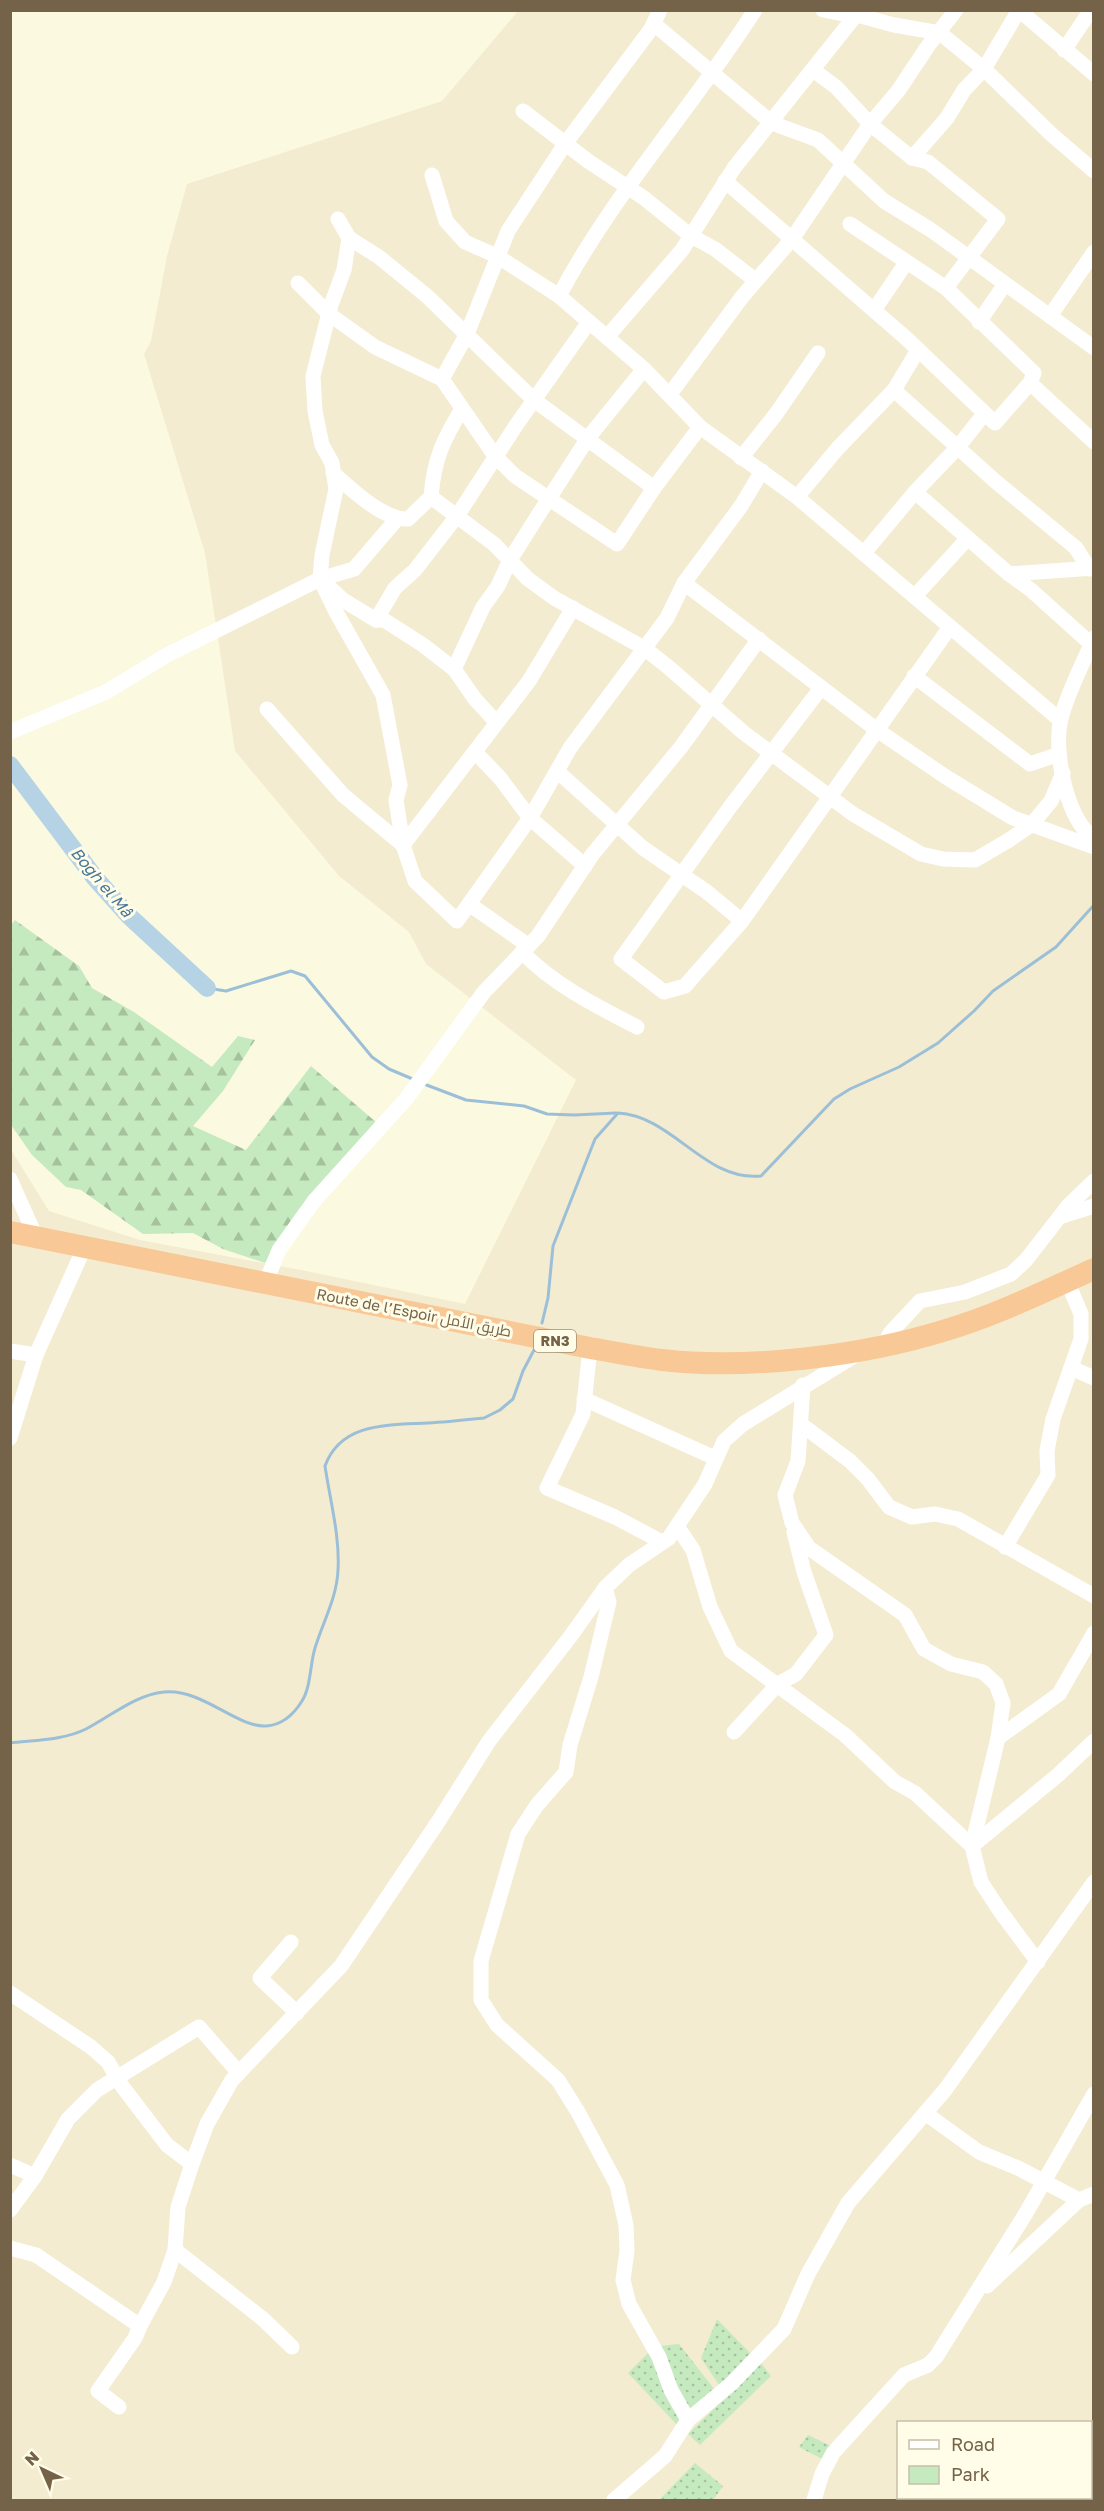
<svg xmlns="http://www.w3.org/2000/svg" width="1104" height="2511" font-family="'Golos Text',Cairo,sans-serif">
<defs>
<pattern id="green-dots" width="8" height="8" patternUnits="userSpaceOnUse" patternTransform="scale(1.5)"><rect width="8" height="8" fill="#c6eac0"/><path d="M2 2h.1M6 6h.1" fill="none" stroke="#a5c19e" stroke-width="1.8" stroke-linecap="round"/></pattern>
<pattern id="forest-firs" width="22" height="20" patternUnits="userSpaceOnUse" patternTransform="scale(1.5)"><rect width="22" height="20" fill="#c6eac0"/><path d="M5 1l3.5 6h-7zM16 11l3.5 6h-7z" fill="#a5c19e"/></pattern>
</defs>
<rect width="100%" height="100%" fill="#fcf9e1"/>
<path fill="#f4ecd0" fill-rule="evenodd" d="M518 11H1093V2500H11L10 1148 49 1211 140 1240 306 1271 465 1304 576 1080 426 964 409 932 339 876 235 751 205 553 144 354 151 341 167 256 187 184 442 101ZM898 2422H1090V2498H898Z"/>
<g fill="url(#green-dots)">
<polygon points="717,2319 753,2356 721,2388 701,2358"/>
<polygon points="679,2344 715,2390 688,2410 659,2346"/>
<polygon points="650,2351 683,2420 679,2427 628,2373"/>
<polygon points="761,2363 771,2376 700,2445 688,2434"/>
<polygon points="808,2435 833,2447 826,2461 799,2447"/>
<polygon points="695,2463 723,2486 713,2500 659,2500"/>
</g>
<polygon fill="url(#forest-firs)" points="15,920 79,966 92,988 134,1012 212,1067 238,1036 255,1040 223,1091 193,1126 246,1150 311,1066 377,1123 282,1235 265,1263 223,1249 193,1233 143,1234 81,1190 66,1187 32,1155 11,1125 10,926"/>
<g fill="none" stroke-linecap="round" stroke-linejoin="round">
<g stroke="#9cbfd8" stroke-width="3">
<polyline points="207,988 226,991 291,971 305,976 372,1057 389,1069 415,1080"/>
<polyline points="424,1084 466,1100 524,1106 547,1114 574,1115 616,1113"/>
<path d="M542 1323 548 1298 553 1246 595 1139 618 1113C673 1116 705 1182 761 1176L834 1099 850 1089 899 1067 938 1043 974 1011 993 991 1056 947 1094 905"/>
<path d="M10 1743C35 1740 64 1740 86 1729 111 1716 135 1695 164 1692 201 1688 238 1728 266 1726 282 1725 294 1714 302 1701 311 1687 310 1664 315 1648 323 1622 337 1597 338 1570 340 1536 330 1500 325 1466 341 1422 389 1425 428 1423 447 1422 465 1420 484 1418L500 1410 513 1399 523 1371 534 1350"/>
</g>
<polyline stroke="#b6d3e6" stroke-width="18" points="10,765 95,878 129,916 207,988"/>
<g stroke="#fff" stroke-width="15">
<polyline points="823,10 853,16 857,15 894,25 940,33 984,69 1051,134 1094,171"/>
<polyline points="1019,10 1094,74"/>
<polyline points="654,24 772,123 818,140 884,201 931,230 1094,348"/>
<polyline points="1064,50 1091,10"/>
<polyline points="813,70 836,87 870,124 912,158 928,162 998,219 946,288"/>
<polyline points="523,111 588,161 644,198 691,236 715,249 755,280"/>
<polyline points="912,158 947,118 964,90 984,69 1019,10"/>
<polyline points="432,175 446,221 465,242 497,256 559,296 644,369 700,427 797,497 1060,720"/>
<polyline points="725,181 907,339 995,423 1030,383 1034,373 946,288 850,224"/>
<polyline points="338,219 349,238 344,270 331,305 313,376 315,411 322,445 332,463 336,489 322,555 320,579 336,612 383,695 400,785 396,800 403,845 415,881 457,921 469,904 529,946"/>
<polyline points="349,238 379,257 428,297 534,400 654,488"/>
<polyline points="298,283 329,314 375,347 442,379 495,456 515,476 617,544 654,488 700,427"/>
<path d="M559 296C613 194 693 107 755 10"/>
<polyline points="874,310 906,263"/>
<polyline points="1050,316 1094,252"/>
<polyline points="979,322 1005,284"/>
<polyline points="607,337 682,250 734,168 860,10"/>
<polyline points="442,379 467,334 508,231 565,144 651,29 660,10"/>
<polyline points="1030,383 1094,442"/>
<polyline points="894,390 995,481 1076,548 1089,569"/>
<polyline points="670,394 742,297 792,239 870,124 898,91 928,46 956,10"/>
<polyline points="741,458 776,414 818,353"/>
<path d="M333 473C351 489 383 520 408 519L431 497C434 459 443 440 462 409"/>
<polyline points="915,492 1009,574 1094,568"/>
<polyline points="431,497 494,544 528,579 554,598 644,648 667,666 744,733 853,814 921,854 943,859 975,860 1009,840 1031,825 1051,801 1063,773"/>
<polyline points="797,497 838,448 894,390 918,350"/>
<polyline points="864,553 915,492 958,447 984,414"/>
<polyline points="1009,574 1031,590 1091,644"/>
<polyline points="684,583 877,730 946,777 1013,818 1094,847"/>
<polyline points="327,585 343,600 376,620 384,620 423,645 454,669 475,699 496,722"/>
<polyline points="915,596 968,538"/>
<polyline points="376,620 395,588 415,570 457,516 517,424 589,322"/>
<path d="M1094 638C1084 661 1066 696 1061 719 1053 750 1066 820 1094 838"/>
<polyline points="454,669 483,607 498,586 510,560 537,517 588,438 644,369"/>
<polyline points="914,676 1030,764 1059,754"/>
<polyline points="821,688 730,807 621,959 664,992 685,986 742,921 950,627"/>
<polyline points="267,709 343,795 403,845 529,681 573,608"/>
<polyline points="10,732 106,692 167,655 320,579 354,569 397,519"/>
<polyline points="476,753 500,778 530,818 585,866"/>
<polyline points="558,772 643,848 707,892 742,921"/>
<polyline points="469,904 530,818 570,748 667,618 684,583 741,506 762,471"/>
<path d="M522 952C554 985 596 1006 637 1027"/>
<polyline points="10,1179 36,1237"/>
<polyline points="1062,1216 1094,1206"/>
<polyline points="265,1284 279,1250 314,1201 406,1099 484,992 538,936 592,855 681,747 759,639"/>
<polyline points="883,1346 891,1332 920,1301 965,1292 1011,1274 1026,1260 1068,1206 1094,1181"/>
<polyline points="590,1348 583,1414 547,1488 615,1517 662,1542"/>
<polyline points="10,1351 36,1355"/>
<polyline points="1071,1368 1094,1378"/>
<polyline points="803,1385 798,1461 785,1495 792,1523 809,1548 905,1615 924,1649 951,1664 983,1672 996,1684 1003,1703 998,1738 972,1846 981,1882 1000,1911 1038,1962"/>
<polyline points="584,1399 715,1458"/>
<polyline points="802,1425 850,1461 868,1479 889,1507 912,1517 935,1514 958,1519 1094,1596"/>
<polyline points="10,1438 36,1355 85,1246"/>
<polyline points="677,1526 693,1550 710,1607 731,1651 845,1735 895,1782 915,1793 972,1846 1058,1775 1094,1741"/>
<polyline points="1005,1547 1048,1475 1047,1451 1053,1419 1081,1339 1081,1314 1067,1281"/>
<polyline points="605,1588 609,1602 591,1677 570,1745 566,1772 537,1805 518,1834 481,1961 481,2000 497,2025 558,2080 578,2112 617,2185 626,2225 627,2251 623,2280 629,2304 659,2357 671,2390 688,2420 665,2456 614,2500"/>
<polyline points="734,1732 778,1684 796,1674 826,1635 804,1572 794,1532"/>
<polyline points="998,1738 1059,1694 1094,1633"/>
<polyline points="291,1942 260,1978 297,2013"/>
<polyline points="10,1993 91,2047 108,2062 122,2086 167,2145 192,2164"/>
<polyline points="925,2113 979,2152 1018,2168 1079,2200 1094,2194"/>
<polyline points="10,2165 35,2176"/>
<polyline points="10,2210 35,2176 68,2119 97,2090 199,2027 239,2073"/>
<polyline points="10,2248 36,2255 140,2326"/>
<polyline points="175,2250 263,2319 292,2347"/>
<polyline points="987,2286 1079,2200"/>
<polyline points="119,2407 98,2391 135,2338 140,2326 164,2282 175,2250 178,2207 192,2164 207,2124 232,2080 341,1966 438,1822 489,1741 570,1637 605,1588 629,1565 669,1538 705,1484 724,1441 743,1424 854,1356"/>
<polyline points="688,2420 731,2384 784,2329 808,2274 848,2203 945,2090 1094,1882"/>
<polyline points="814,2500 822,2474 833,2453 904,2375 928,2365 936,2357 1026,2213 1094,2094"/>
</g>
<path stroke="#f8c997" stroke-width="22" d="M10 1232 590 1348C614 1352 638 1357 662 1360 748 1370 863 1356 946 1330 997 1315 1045 1291 1094 1269"/>
</g>
<g text-anchor="middle" stroke-width="6" stroke-linejoin="round" paint-order="stroke">
<rect fill="#fffce8" stroke="#9e9178" stroke-width="1.5" x="534" y="1330" width="42" height="22" rx="4.5"/>
<g font-size="14" font-weight="bold" fill="#746348">
<text x="555" y="1346">RN3</text>
</g>
<g font-size="15" fill="#746348" stroke="#fffce8">
<text transform="translate(414 1313) rotate(11)" y="5">Route de l’Espoir طريق الأمل</text>
</g>
<g font-size="16" font-style="italic" fill="#477596" stroke="#fffce8">
<text transform="translate(102 882) rotate(50)" y="6">Bogh el Mâ</text>
</g>
</g>
<rect width="1104" height="2511" fill="none" stroke="#746348" stroke-width="24"/>
<rect x="897" y="2421" width="195" height="78" fill="#fffce8" stroke="#c7bfa8" stroke-width="1.5"/>
<rect x="909" y="2440" width="30" height="9" fill="#ffffff" stroke="#c7bfa8" stroke-width="1.5"/>
<text x="951" y="2451" font-size="18" fill="#746348">Road</text>
<rect x="909" y="2466" width="30" height="18" fill="#c6eac0" stroke="#c7bfa8" stroke-width="1.5"/>
<text x="951" y="2481" font-size="18" fill="#746348">Park</text>
<g transform="translate(42 2469) rotate(316)" stroke="#fffce8" stroke-width="4.5" paint-order="stroke">
<path d="M0-4.5L10 22L0 15L-10 22Z" fill="#746348"/>
<text y="-9" font-size="16" font-weight="bold" text-anchor="middle" fill="#746348">N</text>
</g>
</svg>
